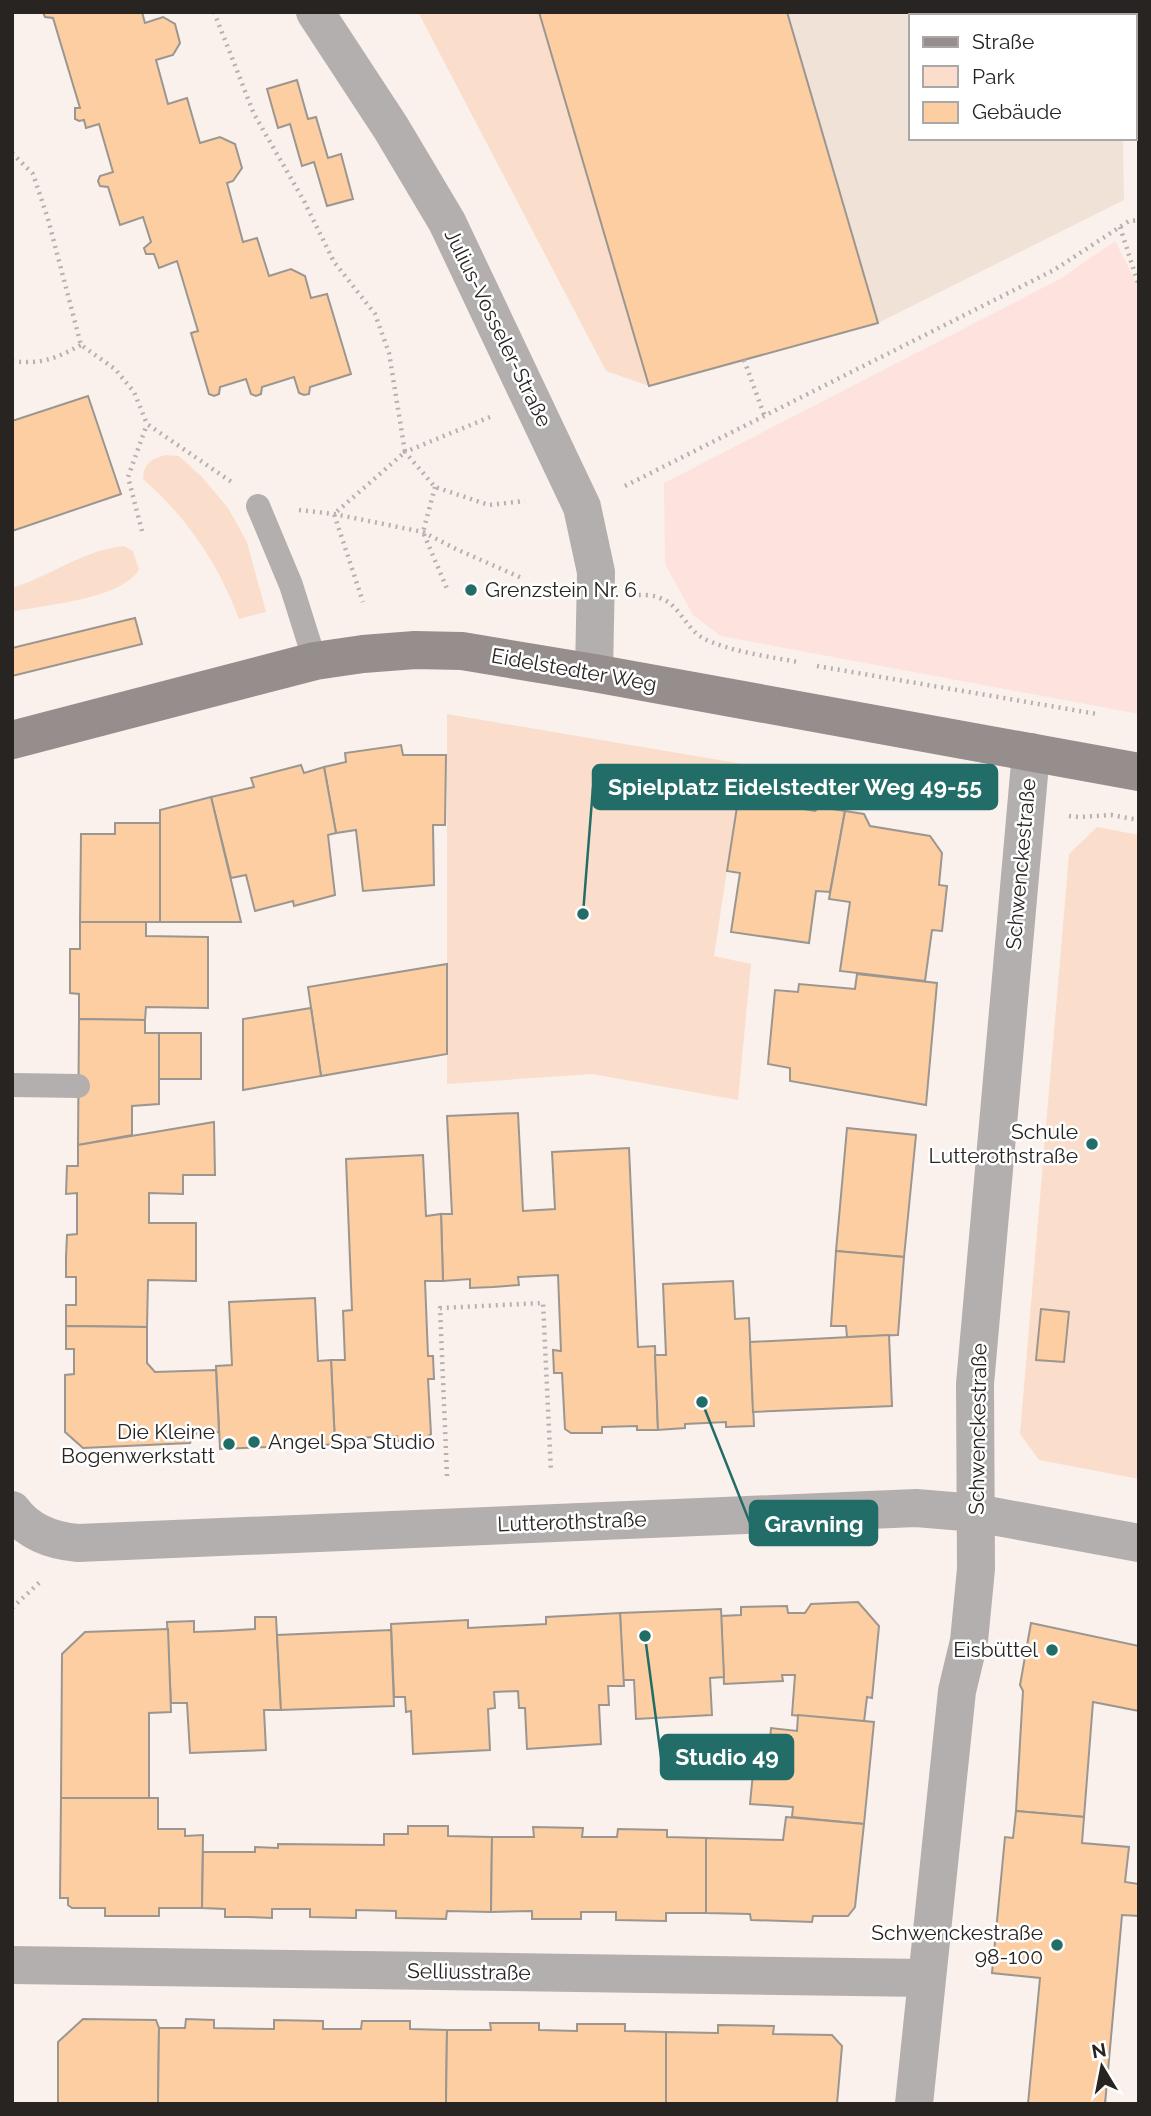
<svg xmlns="http://www.w3.org/2000/svg" width="1151" height="2116" font-family="Raleway,sans-serif">
<rect width="100%" height="100%" fill="#faf1ec"/>
<polygon fill="#fde2de" points="1115,241 1139,288 1139,714 721,636 693,615 665,564 664,483 1060,279"/>
<polygon fill="#f1e2d8" points="787,12 1139,12 1139,84 1135,84 1135,16 911,16 911,138 1123,138 1124,200 878,323"/>
<g fill="#fadecb">
<polygon points="418,12 539,12 649,386 606,371"/>
<path d="M165 455 179 456 202 477 228 508 247 542 266 612 239 619C219 565 187 517 143 479 144 463 150 460 165 455Z"/>
<path d="M124 546 133 551 139 570C119 600 47 604 12 612V588C51 576 83 550 124 546Z"/>
<polygon points="447,714 743,764 714,956 751,964 738,1100 592,1074 447,1084"/>
<polygon points="1097,827 1139,835 1139,1479 1039,1460 1020,1434 1069,854"/>
</g>
<g fill="#fccea1" stroke="#9c9690" stroke-width="2">
<polygon points="43,12 142,12 145,23 163,17 175,24 180,43 173,55 156,60 168,104 187,98 200,143 220,137 235,144 242,168 233,181 227,183 243,242 257,238 269,276 291,269 305,276 311,298 327,294 351,374 310,387 309,394 304,395 299,393 294,377 262,387 261,394 256,396 251,394 246,379 220,387 219,394 214,396 209,394 191,333 198,331 177,261 159,268 154,254 146,254 144,248 151,242 143,217 120,225 108,187 100,186 98,181 100,176 113,172 99,124 86,128 84,120 79,121 75,119 75,108 80,108 53,18 45,17"/>
<polygon points="539,12 787,12 878,323 649,386"/>
<polygon points="971,12 1076,12 1076,15 972,16"/>
<polygon points="297,80 308,119 316,117 328,158 341,154 353,199 327,206 314,162 302,166 290,124 278,128 267,89"/>
<polygon points="88,396 121,494 12,531 12,421"/>
<polygon points="135,618 142,644 12,676 12,648"/>
<polygon points="401,745 403,755 446,755 445,825 433,825 434,885 363,891 356,830 336,833 324,767 346,762 345,753"/>
<polygon points="301,765 304,773 324,767 336,833 328,835 335,895 294,906 293,901 255,911 246,875 231,878 211,797 254,787 251,778"/>
<polygon points="739,794 766,798 768,803 815,811 820,807 845,811 830,892 816,891 809,943 731,932 740,873 727,871"/>
<polygon points="211,797 241,922 160,922 160,810"/>
<polygon points="845,811 864,814 870,826 930,836 942,853 939,885 947,886 942,931 932,930 925,981 840,971 850,902 829,899"/>
<polygon points="115,823 160,823 160,922 80,922 81,834 115,834"/>
<polygon points="80,922 146,922 146,936 208,937 208,1008 146,1007 145,1020 79,1019 79,994 70,993 70,949 80,949"/>
<polygon points="447,964 447,1054 321,1076 308,987"/>
<polygon points="857,974 937,983 926,1105 790,1081 790,1068 768,1064 775,990 798,992 799,984 855,989"/>
<polygon points="311,1008 321,1076 243,1090 243,1019"/>
<polygon points="79,1019 145,1020 145,1033 159,1033 159,1104 132,1106 132,1135 78,1145"/>
<rect x="159" y="1033" width="42" height="46"/>
<polygon points="518,1113 523,1211 555,1209 552,1152 629,1148 638,1347 655,1346 658,1430 637,1430 637,1426 602,1427 602,1433 571,1433 565,1429 562,1373 554,1373 553,1350 561,1351 558,1275 518,1277 519,1285 493,1287 470,1288 470,1279 443,1281 441,1214 452,1214 447,1116"/>
<polygon points="214,1122 215,1175 183,1175 183,1194 149,1193 149,1223 196,1223 196,1281 148,1280 147,1327 66,1326 66,1305 76,1305 76,1277 66,1277 66,1257 67,1235 77,1234 77,1193 66,1194 67,1166 78,1166 78,1145"/>
<polygon points="847,1128 916,1135 904,1257 836,1251"/>
<polygon points="423,1155 426,1216 441,1214 443,1281 425,1281 428,1356 433,1356 434,1379 428,1379 431,1434 423,1440 397,1441 397,1436 377,1437 354,1438 354,1443 335,1444 331,1360 345,1360 343,1311 352,1310 346,1159"/>
<polygon points="836,1251 904,1257 898,1335 847,1337 846,1326 831,1326"/>
<polygon points="733,1281 735,1319 749,1318 754,1426 726,1427 726,1422 685,1424 685,1428 658,1430 655,1355 666,1355 663,1284"/>
<polygon points="315,1298 318,1361 331,1360 335,1444 314,1446 313,1440 269,1442 269,1447 220,1449 216,1366 232,1365 229,1302"/>
<polygon points="1041,1309 1069,1312 1064,1362 1036,1360"/>
<polygon points="66,1326 147,1327 147,1363 155,1372 216,1370 219,1432 193,1434 190,1443 83,1448 65,1432 65,1375 74,1374 74,1349 66,1349"/>
<polygon points="889,1335 892,1406 753,1412 750,1342"/>
<polygon points="858,1602 879,1626 872,1698 867,1697 864,1722 792,1715 795,1675 782,1675 783,1681 724,1684 721,1616 741,1615 741,1607 787,1606 788,1613 805,1613 811,1604"/>
<polygon points="721,1609 724,1677 710,1678 712,1715 636,1719 634,1680 623,1680 620,1613"/>
<polygon points="620,1613 624,1686 608,1686 609,1705 599,1705 601,1744 527,1749 525,1708 519,1708 518,1691 494,1692 495,1708 488,1709 490,1750 413,1754 411,1711 406,1712 405,1697 394,1697 391,1624 468,1620 468,1628 546,1624 546,1617"/>
<polygon points="255,1617 276,1617 281,1710 264,1710 266,1750 190,1753 187,1703 171,1703 167,1622 194,1621 194,1632 221,1631 255,1629"/>
<polygon points="1031,1623 1139,1646 1139,1711 1093,1702 1084,1817 1016,1811 1023,1691 1020,1685"/>
<polygon points="168,1629 171,1712 149,1713 149,1798 61,1798 62,1654 85,1632"/>
<polygon points="391,1630 394,1706 281,1710 277,1635"/>
<polygon points="798,1715 874,1722 864,1824 792,1817 793,1807 750,1804 753,1773 767,1774 771,1728 797,1731"/>
<polygon points="61,1798 158,1798 158,1829 185,1829 185,1836 203,1835 202,1908 159,1908 159,1916 105,1916 105,1908 72,1908 68,1905 68,1898 60,1898"/>
<polygon points="1016,1811 1084,1817 1082,1843 1129,1847 1125,1882 1139,1884 1139,1916 1122,1915 1105,2104 1028,2104 1040,1978 992,1973 1005,1837 1013,1838"/>
<polygon points="786,1817 864,1824 855,1907 848,1916 813,1916 812,1922 751,1920 750,1914 706,1913 706,1838 783,1840"/>
<polygon points="408,1826 448,1826 448,1836 492,1837 491,1912 447,1911 446,1919 396,1918 396,1911 356,1910 356,1918 310,1917 310,1909 272,1909 272,1918 247,1917 225,1917 225,1909 202,1908 203,1852 255,1852 255,1847 278,1848 278,1844 384,1845 384,1834 408,1834"/>
<polygon points="533,1827 583,1828 582,1837 617,1837 618,1829 667,1830 667,1837 706,1838 706,1913 666,1913 666,1921 616,1920 616,1912 581,1912 581,1919 532,1919 532,1911 491,1912 492,1837 534,1837"/>
<polygon points="83,2019 156,2020 159,2028 158,2104 58,2104 58,2042"/>
<polygon points="186,2019 214,2020 214,2028 274,2029 274,2020 323,2021 323,2029 361,2029 362,2021 410,2021 410,2029 447,2030 446,2104 158,2104 159,2028 185,2028"/>
<polygon points="490,2023 539,2023 539,2030 577,2031 577,2024 625,2024 625,2031 666,2032 666,2104 446,2104 447,2030 491,2030"/>
<polygon points="718,2025 774,2026 773,2034 832,2035 842,2046 837,2104 666,2104 666,2032 718,2033"/>
</g>
<g fill="none" stroke-linecap="round" stroke-linejoin="round">
<g stroke="#b7b0ac" stroke-width="4.5" stroke-dasharray="2 5" stroke-linecap="butt">
<polyline points="214,12 254,114 304,201 334,262 375,314 389,353 405,452 334,514 363,602"/>
<polyline points="12,153 33,174 48,219 81,345 115,369 134,392 147,424 233,483"/>
<polyline points="1120,227 1139,286"/>
<polyline points="744,360 765,417"/>
<path d="M12 361C42 365 56 358 81 345"/>
<polyline points="490,417 405,452 435,487 489,505 525,501"/>
<polyline points="625,486 1054,270 1129,221 1139,220"/>
<polyline points="435,487 423,532 448,591"/>
<polyline points="299,510 334,514 423,532 456,549 524,579"/>
<polyline points="142,531 128,477 147,424"/>
<path d="M639 595C645 595 654 595 660 598 679 604 686 629 703 638 727 651 771 657 798 662"/>
<polyline points="817,666 1097,714"/>
<polyline points="1069,816 1079,817 1111,815 1139,820"/>
<polyline points="447,1476 440,1308 543,1303 551,1472"/>
<polyline points="12,1608 42,1580"/>
</g>
<g stroke="#b4afaf" stroke-width="24">
<polyline points="258,506 291,585 315,661"/>
<polyline points="12,1085 78,1086"/>
</g>
<g stroke="#b4afaf" stroke-width="38">
<polyline points="315,12 391,128 447,222 582,507 596,572 594,673"/>
<path d="M12 1510C28 1532 52 1541 78 1543L916 1508 976 1513 1139 1543"/>
<polyline points="12,1965 926,1978"/>
<polyline points="914,2104 957,1691 969,1641 976,1569 975,1384 1031,752"/>
</g>
<polyline stroke="#958e8d" stroke-width="38" points="12,740 315,661 363,654 415,650 462,651 594,673 1139,772"/>
</g>
<g fill="#226d68" stroke="#fff" stroke-width="2.5">
<circle cx="471" cy="590" r="7"/>
<circle cx="1092" cy="1144" r="7"/>
<circle cx="254" cy="1442" r="7"/>
<circle cx="229" cy="1444" r="7"/>
<circle cx="1052" cy="1650" r="7"/>
<circle cx="1057" cy="1945" r="7"/>
</g>
<g text-anchor="middle" stroke-width="5" stroke-linejoin="round" paint-order="stroke">
<g font-size="21" fill="#272422" stroke="#fff">
<text transform="translate(498 328) rotate(64)" y="7">Julius-Vosseler-Straße</text>
<text transform="translate(574 670) rotate(10)" y="7">Eidelstedter Weg</text>
<text transform="translate(1021 864) rotate(-85)" y="7">Schwenckestraße</text>
<text transform="translate(978 1429) rotate(-89)" y="7">Schwenckestraße</text>
<text transform="translate(572 1522) rotate(-2)" y="7">Lutterothstraße</text>
<text transform="translate(469 1972) rotate(1)" y="7">Selliusstraße</text>
</g>
<g font-size="21" fill="#272422" stroke="#fff" text-anchor="end">
<text x="485" y="597" text-anchor="start">Grenzstein Nr. 6</text>
<text x="1078" y="1139">Schule<tspan x="1078" dy="24">Lutterothstraße</tspan></text>
<text x="215" y="1439">Die Kleine<tspan x="215" dy="24">Bogenwerkstatt</tspan></text>
<text x="268" y="1449" text-anchor="start">Angel Spa Studio</text>
<text x="1038" y="1657">Eisbüttel</text>
<text x="1043" y="1940">Schwenckestraße<tspan x="1043" dy="24">98-100</tspan></text>
</g>
</g>
<path fill="none" stroke="#226d68" stroke-width="2.5" d="M583 914L593 787M702 1402L750 1523M645 1636L661 1757"/>
<g fill="#226d68" stroke="#fff" stroke-width="2.5">
<circle cx="583" cy="914" r="7"/>
<circle cx="702" cy="1402" r="7"/>
<circle cx="645" cy="1636" r="7"/>
</g>
<g fill="#226d68" stroke="#226d68" stroke-width="2.5">
<rect x="593" y="765" width="404" height="44" rx="7"/>
<rect x="750" y="1501" width="127" height="44" rx="7"/>
<rect x="661" y="1735" width="132" height="44" rx="7"/>
</g>
<g font-size="23" text-anchor="middle" font-weight="bold" fill="#fff">
<text x="795" y="795">Spielplatz Eidelstedter Weg 49-55</text>
<text x="814" y="1532">Gravning</text>
<text x="727" y="1765">Studio 49</text>
</g>
<rect width="1151" height="2116" fill="none" stroke="#272422" stroke-width="28"/>
<rect x="909" y="14" width="228" height="126" fill="#ffffff" stroke="#a9a7a7" stroke-width="2"/>
<rect x="923" y="37" width="35" height="10" fill="#958e8d" stroke="#a9a7a7" stroke-width="2"/>
<text x="972" y="49" font-size="21" fill="#272422">Straße</text>
<rect x="923" y="66" width="35" height="21" fill="#fadecb" stroke="#a9a7a7" stroke-width="2"/>
<text x="972" y="84" font-size="21" fill="#272422">Park</text>
<rect x="923" y="102" width="35" height="21" fill="#fccea1" stroke="#a9a7a7" stroke-width="2"/>
<text x="972" y="119" font-size="21" fill="#272422">Gebäude</text>
<g transform="translate(1102 2067) rotate(350)" stroke="#ffffff" stroke-width="5" paint-order="stroke">
<path d="M0-5L12 26L0 18L-12 26Z" fill="#272422"/>
<text y="-10" font-size="19" font-weight="bold" text-anchor="middle" fill="#272422">N</text>
</g>
</svg>
